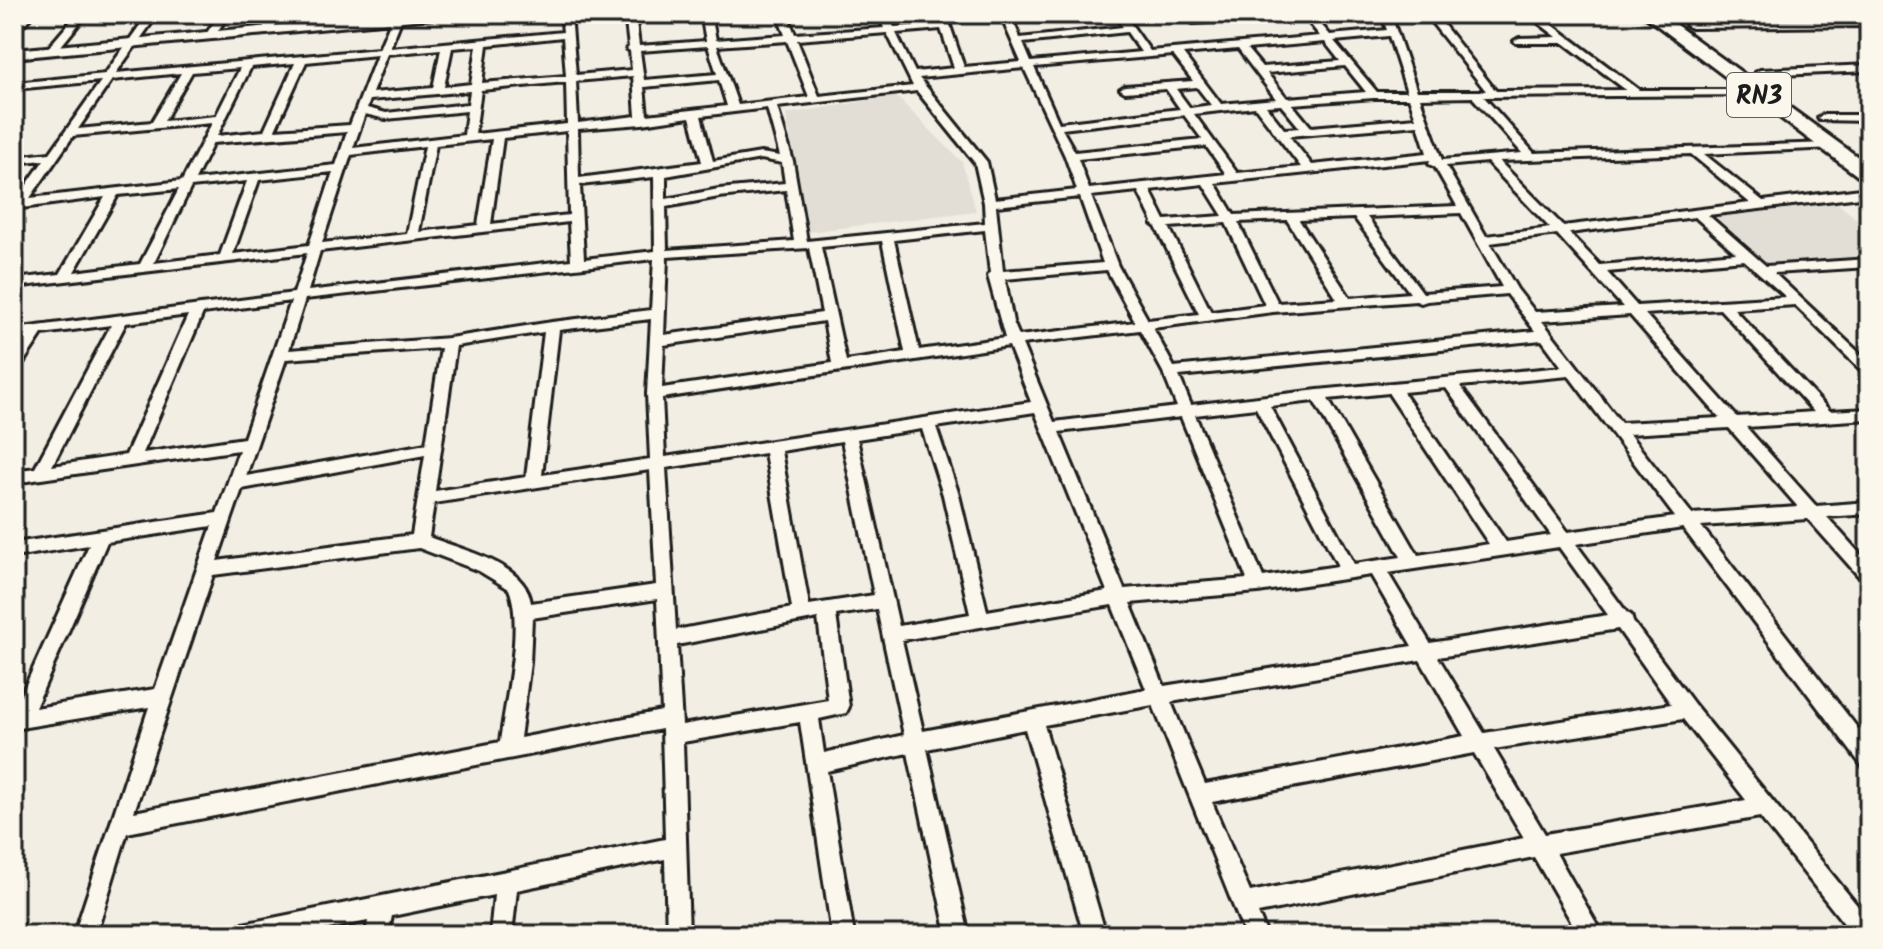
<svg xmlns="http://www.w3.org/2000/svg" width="1883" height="949" font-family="Kalam,sans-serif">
<rect width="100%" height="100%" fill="#f2eee4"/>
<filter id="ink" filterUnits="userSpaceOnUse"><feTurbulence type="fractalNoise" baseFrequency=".0125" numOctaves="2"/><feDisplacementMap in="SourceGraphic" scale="16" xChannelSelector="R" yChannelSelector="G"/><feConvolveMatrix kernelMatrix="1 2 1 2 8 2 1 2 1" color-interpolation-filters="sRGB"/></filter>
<g filter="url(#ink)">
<g fill="#e2ded5">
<polygon points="896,96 962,162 976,211 808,232 786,114"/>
<polygon points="1836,202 1869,229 1869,258 1764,265 1706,214"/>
</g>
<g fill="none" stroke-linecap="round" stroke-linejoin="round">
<g stroke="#1c1c1c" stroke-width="6">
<g id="minor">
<polygon points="24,14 34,14 14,35 14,26"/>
<polygon points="77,14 87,14 56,52 48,52 48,48"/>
<path d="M148 14H158L116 73 379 49 392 18 397 15 402 18 390 48 563 32 561 14H571L576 75 632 70 630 51 627 49 629 47 625 14H635L639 46 706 41 701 14H711L716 40 785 35 777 14H787L795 34 884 28 878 14H888L894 27 939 24 936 14H946L964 67 1021 62 1000 14H1040L1035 17 1012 18 1020 38 1123 27 1114 14H1124L1150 51 1320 36 1302 14H1312L1330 35 1387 30 1381 14H1417L1412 17 1392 18 1417 91H1486L1425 14H1435L1496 91 1626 90 1564 43H1516L1514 41 1519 38 1557 37 1527 14H1538L1639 90H1759V94L1755 95 1484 97 1534 153 1830 143 1834 144V148L1704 154 1763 201 1869 188V196L1708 215 1766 266 1869 259V267L1774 273 1869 362V375L1864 373 1795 305 1734 309 1830 411 1869 409V419L1746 427 1816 506 1869 502V514L1827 517 1869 564V583L1863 581 1808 519 1701 526 1869 743V768L1862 766 1683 528 1576 544 1627 613 1631 615 1633 622 1694 704 1869 920V935H1853L1760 817 1556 853 1603 935H1579L1534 857 1258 913 1267 935H1245L1153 705 1044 725 1106 935H1084L1025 729 927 749 969 935H947L908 753 827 771 854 935H832L800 722 683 742 689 935H667L665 859 517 890 512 935H490L494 895 392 916 388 935H366L368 921 298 935H232L235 927 243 924 665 839 662 729 127 833 96 935H74L149 707 20 728 14 725V711L89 545 14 557V543L217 513 239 450 14 483V471L35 468 111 325 42 334 19 369 14 371V355L26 336 14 337V329L294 293 307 253 14 287V279L60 274 105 197 14 209V199H17L44 160 14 163V157L50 153 101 81 14 89V83L105 74ZM941 29 954 68 915 72 896 33ZM1127 32 1141 52 1031 62 1023 43ZM887 33 913 86 819 96 797 40ZM1389 36 1407 92H1377L1334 41ZM563 37 566 76 482 83 487 45ZM787 41 809 97 738 105 717 46ZM1325 42 1340 61 1262 67 1247 49ZM477 46 471 84 444 87 452 48ZM708 46 717 74 644 80 640 51ZM441 49 433 88 372 93 387 54ZM1238 49 1276 99 1221 104 1183 54ZM377 55 350 125 275 130 306 62ZM1173 55 1193 81 1125 86 1120 89 1125 92 1166 89 1180 109 1059 123 1034 67ZM295 63 264 131 217 136 251 67ZM1345 66 1366 92 1287 98 1267 73ZM240 68 216 116 164 121 192 72ZM1024 68 1065 156 1077 190 995 199 987 162 919 78ZM181 73 152 122 78 129 112 80ZM633 76 636 116 578 123 576 81ZM719 80 727 106 647 115 644 87ZM566 82 567 124 475 134 481 90ZM1197 87 1211 105 1190 108 1176 89ZM470 91 468 104 386 113 367 108 370 100ZM917 91 975 163 984 203 985 223 807 241 793 161 777 107ZM1473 97V98L1522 153 1442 160 1420 98ZM1374 98H1409L1416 118 1311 127 1292 104ZM1281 105 1300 128 1284 129 1266 106ZM1255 107 1301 167 1237 173 1194 114ZM767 108 780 156 761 153 713 161 701 116ZM467 111 464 135 353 148 365 114 386 119ZM1184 115 1202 139 1075 152 1062 129ZM690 117 702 162 579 178 578 129 642 124ZM212 123 182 181 30 198 73 136ZM1418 125 1427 153 1312 165 1289 136ZM567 131 569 215 491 224 503 138ZM347 132 336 165 195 180 213 143ZM492 139 478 225 419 232 436 145ZM425 146 407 234 322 243 351 155ZM1206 146 1226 174 1089 189 1078 159ZM1691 154 1750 203 1563 226 1499 161ZM761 159 782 163 785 183 719 189 666 199V176ZM1430 160 1429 164 1435 167 1457 206 1234 215 1215 183ZM1487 162 1550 228 1486 236 1446 166ZM333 172 309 245 233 254 259 180ZM654 177 655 251 584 259 580 185ZM247 181 220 255 154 263 191 187ZM1203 184 1223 216 1165 220 1150 190ZM179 189 140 264 74 272 118 195ZM786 190 794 241 667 250 666 207 719 197ZM1138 191 1153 222 1152 224 1156 227 1199 314 1148 320 1118 266 1091 196ZM1080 197 1103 263 1003 271 996 206ZM1461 213 1502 287 1423 293 1367 217ZM1695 217 1736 253 1600 265 1569 233ZM1354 218 1356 220 1410 293 1350 298 1299 220ZM1287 220 1337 299 1278 303 1238 222ZM569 222 571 260 308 291 320 251ZM1226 223 1265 305 1211 312 1169 227ZM985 230 990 273 988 276 1005 338 919 350 894 240ZM1557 234 1623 307 1535 312 1517 289 1490 243ZM882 241 905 352 846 361 821 247ZM809 248 822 313 664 335 667 257ZM654 259 651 310 552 322 449 338 289 350 305 299ZM1744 260 1786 297 1637 306 1607 272ZM1107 270 1135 322 1019 336 1013 322 1005 279ZM1507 294 1535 331 1174 367 1153 328 1273 312 1416 301 1421 303 1427 301ZM291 301 244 438 143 453 203 313ZM1720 309 1814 412 1737 417 1645 314ZM188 315 126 455 52 466 126 323ZM1630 315 1720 418 1621 423 1542 321ZM651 319 647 394 650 459 542 475 559 330ZM824 321 832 363 662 388 664 345ZM1140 330 1163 372 1177 407 1054 422 1022 344ZM544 332 526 477 435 491 456 346ZM1542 340 1562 367 1318 390 1191 405 1179 376ZM1009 346 1031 402 665 457 662 398ZM441 348 426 444 246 476 286 359ZM1569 376 1675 517 1568 532 1460 386ZM1446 388 1551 535 1506 542 1403 392ZM1389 393V394L1489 544 1418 555 1328 399ZM1314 401 1401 557 1354 564 1270 406ZM1256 408 1338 566 1263 577 1195 415ZM1035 412 1107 591 987 611 959 495 936 427ZM1181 417 1247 579 1124 589 1059 432ZM1729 428 1798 507 1692 514 1629 434ZM922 429 943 495 970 614 899 626 857 439ZM842 441 874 595 809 605 781 451ZM765 453 792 608 676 630 666 468ZM425 455 412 535 217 561 242 489ZM650 470 656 585 531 603C526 563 461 550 429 537L434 503ZM212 526 155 689 35 708 107 542ZM1559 547 1608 615 1430 643 1388 573ZM419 548 479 571 509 589C524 625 505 703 500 742L134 812 213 575ZM1371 575 1412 646 1164 686 1130 603 1258 592ZM657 599 662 711 520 738 530 663 532 618ZM1112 605 1146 689 923 731 902 640ZM877 609 904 735 824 753 819 719 846 713 849 707 836 615ZM818 618 828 700 682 725 677 645ZM1618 629 1671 704 1484 733 1438 657ZM1420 660 1464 736 1205 784 1171 702ZM1683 719 1746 800 1545 834 1494 749ZM1474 753 1524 838 1250 892 1212 802Z"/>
<polygon points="219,14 229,14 213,38 207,38 205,36"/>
<polygon points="269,14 279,14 272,31 267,34 262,31"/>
<polygon points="1244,14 1294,14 1289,17 1193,23 1188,20 1193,17"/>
<polygon points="1869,20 1869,26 1691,28 1686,25 1691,22"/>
<polygon points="1869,65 1869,71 1760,76 1755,73 1760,70"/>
<polygon points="1823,115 1869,115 1869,121 1819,120 1818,118"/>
</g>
</g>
<g stroke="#1c1c1c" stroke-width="6">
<polygon id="tertiary" points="397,14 440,14 434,18 14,58 14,50"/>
</g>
<g stroke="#1c1c1c" stroke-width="6">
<polygon id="trunk" points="1642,14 1661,14 1869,165 1869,181 1862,179"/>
</g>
<use href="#minor" fill="#fbf7ec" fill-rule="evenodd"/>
<use href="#tertiary" fill="#fbf7ec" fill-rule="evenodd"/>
<use href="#trunk" fill="#fbf7ec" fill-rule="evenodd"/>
</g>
</g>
<g text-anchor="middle" stroke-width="6" stroke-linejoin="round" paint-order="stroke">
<rect fill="#fbf7ec" stroke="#5f5e5a" stroke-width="2" x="1727" y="73" width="64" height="44" rx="6"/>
<g font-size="26" font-weight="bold" fill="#1c1c1c">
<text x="1759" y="104">RN3</text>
</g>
</g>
<rect width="1883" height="949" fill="none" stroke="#fbf7ec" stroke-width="48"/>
<rect x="24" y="24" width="1835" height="901" fill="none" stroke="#1c1c1c" stroke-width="3" filter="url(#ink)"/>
</svg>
